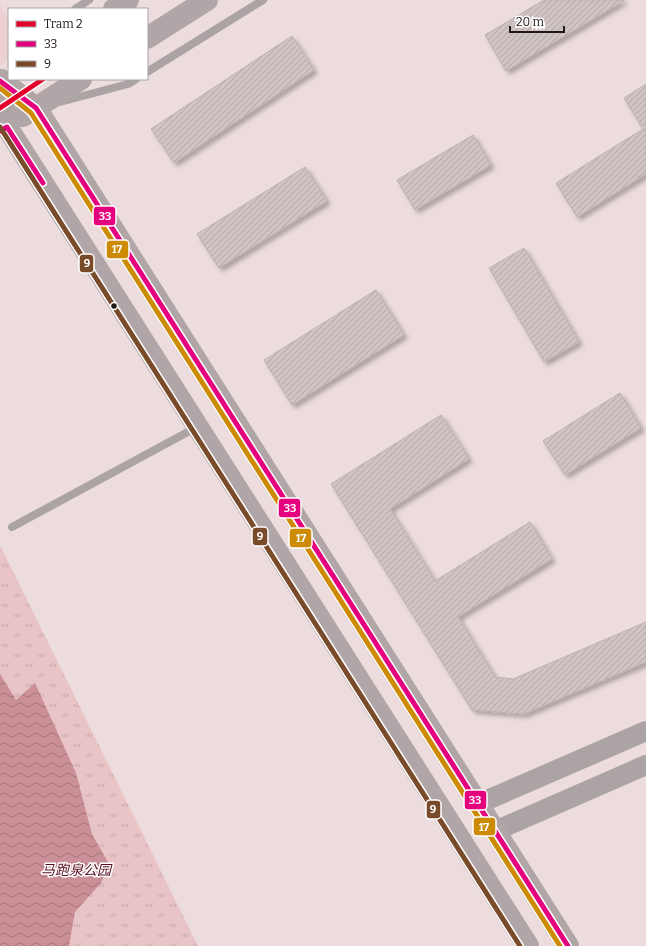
<svg xmlns="http://www.w3.org/2000/svg" width="646" height="946" font-family="Bitter,'Noto Sans SC',serif">
<defs>
<pattern id="park-tufts" width="24" height="20" patternUnits="userSpaceOnUse"><rect width="24" height="20" fill="#e9c4c7"/><path d="M3 7l-1-3M5 7V3M7 7l1-3M15 17l-1-3M17 17v-4M19 17l1-3" fill="none" stroke="#c8a8aa"/></pattern>
<pattern id="water-waves" width="16" height="10" patternUnits="userSpaceOnUse"><rect width="16" height="10" fill="#cb9097"/><path d="M0 5q4-4 8 0t8 0" fill="none" stroke="#a4757a"/></pattern>
<pattern id="building-hatch" width="6" height="6" patternUnits="userSpaceOnUse"><rect width="6" height="6" fill="#d0c3c4"/><path d="M-1 1l2-2M0 6l6-6M5 7l2-2" fill="none" stroke="#b2a7a8"/></pattern>
<filter id="shadow"><feDropShadow dx="3.5" dy="3.5" stdDeviation="2" flood-color="#0004"/></filter>
</defs>
<rect width="100%" height="100%" fill="#eddcde"/>
<polygon fill="#ecd0d2" points="0,5 9,19 9,59 0,66"/>
<polygon fill="url(#park-tufts)" points="0,545 198,946 0,946"/>
<polygon fill="url(#water-waves)" points="0,674 16,700 35,683 76,773 92,834 109,864 101,883 75,912 69,946 0,946"/>
<g fill="url(#building-hatch)" stroke="#bdb0b1" filter="url(#shadow)">
<polygon points="544,0 625,0 506,71 485,35"/>
<polygon points="292,36 314,70 174,163 151,129"/>
<polygon points="646,84 646,174 577,217 556,183 643,129 624,98"/>
<polygon points="473,135 491,165 415,210 397,180"/>
<polygon points="305,167 327,201 219,268 197,234"/>
<polygon points="524,248 579,342 544,362 489,268"/>
<polygon points="376,290 404,335 292,405 264,360"/>
<polygon points="620,393 641,428 565,475 543,441"/>
<polygon points="441,415 469,459 390,509 435,581 530,522 552,559 458,617 495,677 513,679 646,622 646,662 524,714 472,710 331,484"/>
</g>
<g fill="none" stroke-linecap="round" stroke-linejoin="round">
<g stroke="#aca4a4" stroke-width="8">
<polyline points="75,9 89,0"/>
<polyline points="147,72 263,0"/>
<polyline points="60,102 128,84 136,79"/>
<polyline points="12,527 197,427"/>
</g>
<g stroke="#aca4a4" stroke-width="20">
<polyline points="478,804 646,731"/>
<polyline points="495,831 646,765"/>
</g>
<g stroke="#b1a6a7" stroke-width="22">
<polyline points="114,9 128,0"/>
<polyline points="147,38 207,0"/>
<polyline points="1,80 36,108 568,946"/>
<polyline points="1,80 7,127 528,946"/>
<polyline points="23,116 81,79"/>
</g>
<g stroke="#fff" stroke-width="8">
<g id="bus-1">
<polyline points="0,81 36,108 568,946"/>
<polyline points="0,131 7,127 43,183"/>
</g>
</g>
<g stroke="#fff" stroke-width="8">
<polyline id="bus-2" points="0,127 520,946"/>
</g>
<g stroke="#fff" stroke-width="8">
<polyline id="bus-3" points="0,88 31,113 560,946"/>
</g>
<use href="#bus-1" stroke="#e5007d" stroke-width="5"/>
<use href="#bus-2" stroke="#7a4b2a" stroke-width="5"/>
<use href="#bus-3" stroke="#cc8a05" stroke-width="5"/>
<g stroke="#fff" stroke-width="8">
<polyline id="tram-1" points="0,108 43,79"/>
</g>
<use href="#tram-1" stroke="#e4002b" stroke-width="5"/>
</g>
<circle fill="#211818" stroke="#fff" stroke-width="1.5" cx="114" cy="306" r="3.5"/>
<g text-anchor="middle" stroke-width="3" stroke-linejoin="round" paint-order="stroke">
<g font-size="14" font-style="italic" fill="#571021" stroke="#fff">
<text x="76" y="875">马跑泉公园</text>
</g>
</g>
<g stroke="#fff" stroke-width="1.5">
<rect x="93" y="206" width="23" height="20" rx="4" fill="#e5007d"/>
<rect x="106" y="240" width="23" height="19" rx="4" fill="#cc8a05"/>
<rect x="79" y="254" width="15" height="19" rx="4" fill="#7a4b2a"/>
<rect x="278" y="498" width="23" height="20" rx="4" fill="#e5007d"/>
<rect x="252" y="527" width="16" height="19" rx="4" fill="#7a4b2a"/>
<rect x="289" y="528" width="23" height="20" rx="4" fill="#cc8a05"/>
<rect x="464" y="790" width="23" height="20" rx="4" fill="#e5007d"/>
<rect x="426" y="800" width="15" height="19" rx="4" fill="#7a4b2a"/>
<rect x="473" y="817" width="23" height="19" rx="4" fill="#cc8a05"/>
</g>
<g font-size="11" text-anchor="middle" font-weight="bold" fill="#fff">
<text x="105" y="220">33</text>
<text x="117" y="253">17</text>
<text x="87" y="267">9</text>
<text x="290" y="512">33</text>
<text x="260" y="540">9</text>
<text x="301" y="542">17</text>
<text x="475" y="804">33</text>
<text x="433" y="813">9</text>
<text x="484" y="831">17</text>
</g>
<rect x="8" y="8" width="140" height="72" fill="#ffffff" stroke="#a6a3a3"/>
<rect x="16" y="21" width="20" height="6" fill="#e4002b" stroke="#a6a3a3"/>
<text x="44" y="28" font-size="12" fill="#211818">Tram 2</text>
<rect x="16" y="41" width="20" height="6" fill="#e5007d" stroke="#a6a3a3"/>
<text x="44" y="48" font-size="12" fill="#211818">33</text>
<rect x="16" y="61" width="20" height="6" fill="#7a4b2a" stroke="#a6a3a3"/>
<text x="44" y="68" font-size="12" fill="#211818">9</text>
<path d="M510 26v6h54v-6" fill="none" stroke="#211818" stroke-width="2"/>
<text x="516" y="26" font-size="12" fill="#211818" stroke="#ffffff" stroke-width="3" paint-order="stroke">20 m</text>
</svg>
